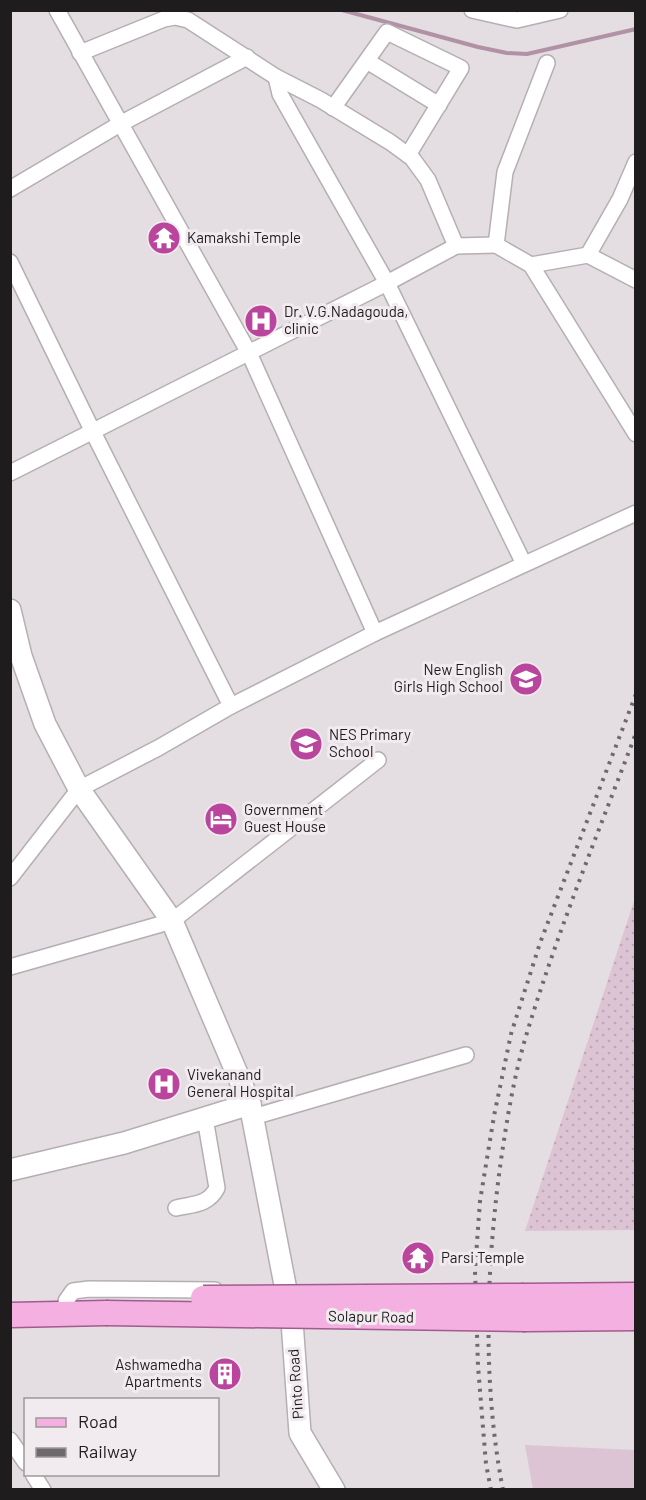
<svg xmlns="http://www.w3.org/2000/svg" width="646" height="1500" font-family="Barlow,sans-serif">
<defs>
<pattern id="grass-dots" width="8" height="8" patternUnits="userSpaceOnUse" patternTransform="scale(1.5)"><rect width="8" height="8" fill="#ddc4d4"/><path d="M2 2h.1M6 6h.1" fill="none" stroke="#bda8b6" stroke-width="1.8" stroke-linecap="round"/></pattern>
</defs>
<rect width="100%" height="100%" fill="#e4dde1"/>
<polygon fill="url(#grass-dots)" points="635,898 635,1230 525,1231"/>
<polygon fill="#ddc4d4" points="525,1445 635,1450 635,1489 533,1489"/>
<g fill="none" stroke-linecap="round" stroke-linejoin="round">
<polyline stroke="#b191a6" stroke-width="4" points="342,10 478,47 507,53 527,54 636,29"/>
<g stroke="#b5afb3" stroke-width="18">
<g id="street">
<polyline points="472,10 517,20 560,10"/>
<polyline points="80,53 164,19 175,17 188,20 276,77 321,100 390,142 412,158 428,180 456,246"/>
<polyline points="367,61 439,105"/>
<polyline points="547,63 505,172 496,245 531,265 636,434"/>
<polyline points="276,77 280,94 387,283 456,246 496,245"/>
<polyline points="333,108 387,32 461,68 408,155"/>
<polyline points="10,189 120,124 247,57"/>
<polyline points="588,255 620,199 636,162"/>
<polyline points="10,262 93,432 231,706"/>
<polyline points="531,265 588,255 636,280"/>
<polyline points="10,473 387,283 524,564"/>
<polyline points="375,633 636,513"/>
<polyline points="10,878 79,789 158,748 231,706 375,633 249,353 57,10"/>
<polyline points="10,967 172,921 378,760"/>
<polyline points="253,1117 466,1055"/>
<path d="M176 1208C194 1204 208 1205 217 1188L205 1118"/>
<polyline points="66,1301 73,1291 89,1289 215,1290"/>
<polyline points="10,1440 26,1463"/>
<polyline points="33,1474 43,1490"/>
</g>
</g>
<g stroke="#b5afb3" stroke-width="24">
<g id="secondary">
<polyline points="10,610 21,656 45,724 79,789 172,921 250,1104 292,1321 300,1433 334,1490"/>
<polyline points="10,1170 124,1143 250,1104"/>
</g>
</g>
<g stroke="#a35a8f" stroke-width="27">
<g id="primary">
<polyline points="524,1296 636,1295"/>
<polyline points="10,1315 106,1313"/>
<polyline points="526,1319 636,1318"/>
</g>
</g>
<use href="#street" stroke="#fff" stroke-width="15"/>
<use href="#secondary" stroke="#fff" stroke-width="21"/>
<use href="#primary" stroke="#f3b0e0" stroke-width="24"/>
<g stroke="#6e6a6c" stroke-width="4" stroke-dasharray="3 6" stroke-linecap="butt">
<polyline points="491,1490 486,1464 478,1366 475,1270 480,1201 494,1116 511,1034 540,943 636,694"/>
<path d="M503 1490C482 1382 486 1268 501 1160 507 1119 514 1076 526 1036 557 933 598 833 636 733"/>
</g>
<g stroke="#a35a8f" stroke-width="27" stroke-linecap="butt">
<g id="primary-bridge">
<polyline points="203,1298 524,1296"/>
<polyline points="106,1313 526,1319"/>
</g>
</g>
<use href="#primary-bridge" stroke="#f3b0e0" stroke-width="24"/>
</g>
<defs>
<g id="temple-disc" transform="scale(1.725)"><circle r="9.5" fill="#ba459d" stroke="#f1eaee"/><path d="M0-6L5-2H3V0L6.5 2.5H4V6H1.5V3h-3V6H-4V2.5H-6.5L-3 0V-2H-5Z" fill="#fff"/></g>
<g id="hospital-disc" transform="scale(1.725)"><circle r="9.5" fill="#ba459d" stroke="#f1eaee"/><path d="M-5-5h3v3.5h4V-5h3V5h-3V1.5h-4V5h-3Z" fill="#fff"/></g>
<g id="school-disc" transform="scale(1.725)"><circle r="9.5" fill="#ba459d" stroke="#f1eaee"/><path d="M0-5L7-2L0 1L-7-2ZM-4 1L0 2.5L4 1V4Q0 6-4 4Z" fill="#fff"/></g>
<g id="hotel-disc" transform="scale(1.725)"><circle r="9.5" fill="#ba459d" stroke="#f1eaee"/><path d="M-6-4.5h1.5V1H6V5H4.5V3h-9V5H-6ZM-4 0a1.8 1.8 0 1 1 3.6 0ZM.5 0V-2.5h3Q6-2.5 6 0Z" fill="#fff"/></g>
<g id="building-disc" transform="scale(1.725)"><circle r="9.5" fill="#ba459d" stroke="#f1eaee"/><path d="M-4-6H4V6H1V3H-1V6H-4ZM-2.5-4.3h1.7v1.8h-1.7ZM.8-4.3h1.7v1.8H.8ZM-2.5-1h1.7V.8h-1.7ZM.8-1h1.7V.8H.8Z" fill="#fff"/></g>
</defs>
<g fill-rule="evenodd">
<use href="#temple-disc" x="164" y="238"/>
<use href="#hospital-disc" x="261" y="321"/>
<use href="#school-disc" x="526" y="679"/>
<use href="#school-disc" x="306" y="744"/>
<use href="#hotel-disc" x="221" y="819"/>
<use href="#hospital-disc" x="164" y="1084"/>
<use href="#temple-disc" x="418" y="1258"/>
<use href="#building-disc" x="225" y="1374"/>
</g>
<g text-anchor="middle" stroke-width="6" stroke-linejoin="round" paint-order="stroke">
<g font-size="15" fill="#1e1c1d" stroke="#f1eaee" text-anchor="start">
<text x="187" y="243">Kamakshi Temple</text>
<text x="284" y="317">Dr. V.G.Nadagouda,<tspan x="284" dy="17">clinic</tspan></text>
<text x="503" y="675" text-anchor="end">New English<tspan x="503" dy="17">Girls High School</tspan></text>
<text x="329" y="740">NES Primary<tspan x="329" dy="17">School</tspan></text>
<text x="244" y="815">Government<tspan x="244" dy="17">Guest House</tspan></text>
<text x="187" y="1080">Vivekanand<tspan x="187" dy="17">General Hospital</tspan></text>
<text x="441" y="1263">Parsi Temple</text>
<text x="202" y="1370" text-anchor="end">Ashwamedha<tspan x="202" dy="17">Apartments</tspan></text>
</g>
<g font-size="15" fill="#1e1c1d" stroke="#f1eaee">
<text transform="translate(371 1317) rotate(1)" y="5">Solapur Road</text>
<text transform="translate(296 1384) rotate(-94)" y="5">Pinto Road</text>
</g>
</g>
<rect width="646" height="1500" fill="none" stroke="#1e1c1d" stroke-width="24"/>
<rect x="24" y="1398" width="195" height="78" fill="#f1eaee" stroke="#9d989a" stroke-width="1.5"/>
<rect x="36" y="1418" width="30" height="9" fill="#f3b0e0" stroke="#9d989a" stroke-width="1.5"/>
<text x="78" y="1428" font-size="18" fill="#1e1c1d">Road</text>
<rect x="36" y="1448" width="30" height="9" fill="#6e6a6c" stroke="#9d989a" stroke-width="1.5"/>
<text x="78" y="1458" font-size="18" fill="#1e1c1d">Railway</text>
</svg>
